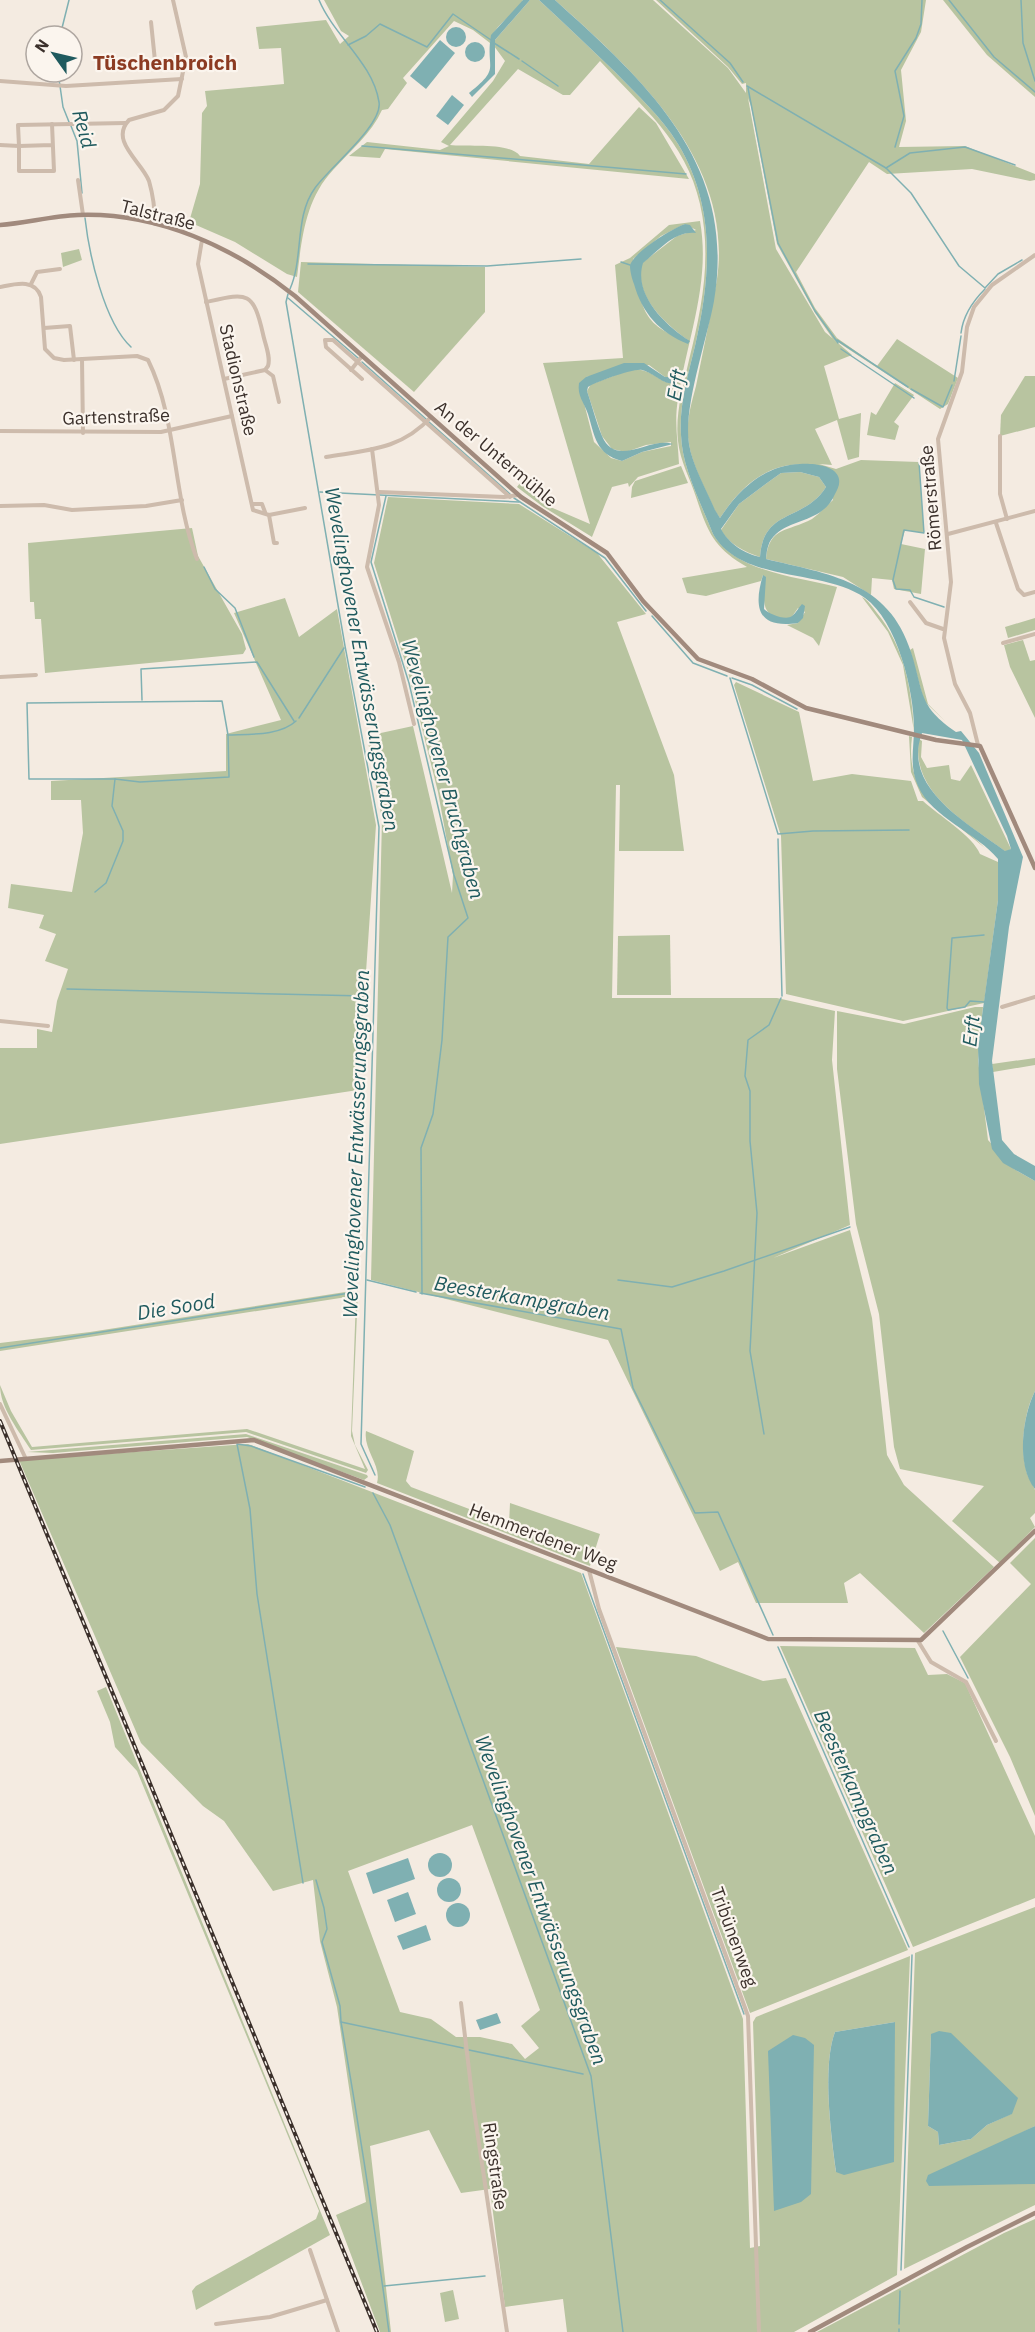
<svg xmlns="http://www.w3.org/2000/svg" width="1035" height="2332" font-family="'IBM Plex Sans',sans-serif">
<rect width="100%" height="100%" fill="#f4ebe1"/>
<g fill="#b8c4a0" fill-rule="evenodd">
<path d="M324 0H523C515 17 494 22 490 43L473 30 454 21 403 78 407 83 388 109 382 110C371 134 351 150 333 170 305 200 302 238 297 277L287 274 235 242 189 222 200 184 202 113 207 106 205 91 284 84 281 48 259 49 256 27 326 20 340 44 349 36 341 31Z"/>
<path d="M530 0H539C565 24 590 48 615 72 637 95 661 116 678 144 716 207 711 276 695 346 688 375 679 405 681 435 682 468 701 503 713 534 735 572 798 577 837 587L819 646 813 638 787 625 798 623 805 612 798 608 791 618C756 620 766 598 763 575L761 581 706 596 687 593 682 578 747 567C714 548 708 533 696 497 690 478 680 461 678 441 675 414 683 387 689 360 702 308 712 257 700 204 686 141 641 106 600 61L570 95H563L518 69 450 145C467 147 510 142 520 156L589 164 639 107 656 123 689 179 385 149 380 158 349 156 367 142 440 150 449 146 441 142 493 81 505 61 494 46 495 40Z"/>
<path d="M555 0H653L728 68 746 93V83L742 84 728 67 656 0H926L921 32 901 70 906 121 899 147 965 146 1035 174V180L1030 181 972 169 887 174 869 162 796 272 815 308 837 338 877 366 897 339 958 378 948 404 940 409 833 339 815 313 777 244 751 106 748 98 776 249 825 332 852 355 824 366 839 419 861 413 859 457 848 460 837 420 815 429 832 465 819 464 836 469 861 460 919 462 924 533 905 530 901 544 925 549 921 594 894 589 892 580 872 578 871 595 843 577 766 559C769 526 788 532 812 519 819 514 826 506 833 500L824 467C776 456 745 480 720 518L715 511C706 490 692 465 689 444 685 424 691 405 696 386 703 351 711 314 717 279 734 160 634 71 555 0Z"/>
<polygon points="943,0 1035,0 1035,97 987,55"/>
<path d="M700 221C711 283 687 339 678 399 674 422 678 442 679 464L638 477 629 487 628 483 612 487 592 537 542 506 517 487 520 483 548 506 590 524 543 363 623 358 615 265 630 258 669 225ZM685 224 696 230 677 236 642 263C633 296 666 324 689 341 639 326 642 305 633 259L661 236ZM649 365 665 377H677L676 384C660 383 656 373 641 370 628 367 605 381 591 384L587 391 602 436 612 449 626 452 646 445 671 442V446L642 452 622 461 611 458 594 442 584 403 586 377Z"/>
<polygon points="79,249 82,260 63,267 61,253"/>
<polygon points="301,262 485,267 485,312 414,392 298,292"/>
<polygon points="1025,376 1035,376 1035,427 1000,436 1001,415"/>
<polygon points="895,383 914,395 894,422 899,426 895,440 867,435 871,412 876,415"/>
<polygon points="681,466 688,483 631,498 632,487 635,481"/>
<path d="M800 472 819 477 826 487C804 522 763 508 760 557 745 552 729 544 721 530L739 504 767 483 781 473Z"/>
<polygon points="388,497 519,504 597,553 646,614 617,622 674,775 684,851 619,851 620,785 616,785 612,998 777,998 835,1011 832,1060 850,1225 773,1258 850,1230 872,1318 887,1455 904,1485 994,1567 924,1633 860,1573 844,1583 848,1603 756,1603 738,1562 720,1571 608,1340 371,1280 382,819 367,736 413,726 452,893 453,875 438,792 407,668 374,563"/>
<polygon points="192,528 198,556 242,634 246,649 243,654 45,673 41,619 35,619 34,602 30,602 28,543"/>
<path d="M862 597C868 600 873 608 877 613 904 646 912 689 914 731L903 665 888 632Z"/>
<polygon points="285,598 299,637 337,609 376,825 358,1090 0,1144 0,1048 37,1048 37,1029 52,1032 57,1001 68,969 45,961 56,934 39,928 44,915 8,908 11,884 72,892 83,833 81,800 51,800 51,781 226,771 226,734 281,720 234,613"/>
<polygon points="1035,618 1035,630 1008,638 1005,627"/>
<polygon points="1023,640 1030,661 1035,660 1035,718 1010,667 1004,645"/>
<polygon points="913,648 928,704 945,721 924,701 910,650"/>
<path d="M736 682 799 712 813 781 852 774 911 781 918 801H923C938 815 973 836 980 854L998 862V900L984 1003 903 1021 786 994 781 836 734 685Z"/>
<path d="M909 736 912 737C904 800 948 811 985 848L922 797 911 772Z"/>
<path d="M919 739 922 741 921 757 927 768 949 765 951 779 960 781 971 765 1011 849 1006 852C968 823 910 794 919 739Z"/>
<polygon points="670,935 671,995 617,995 618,936"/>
<path d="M975 1007H983L978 1060 988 1140 1014 1169 1035 1181V1391C1024 1412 1020 1446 1026 1469 1027 1477 1033 1483 1035 1490 1035 1496 1035 1507 1035 1513L1030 1518 1035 1527 1000 1563 952 1521 984 1486 900 1469 894 1447 879 1314 856 1224 837 1069V1011L904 1024Z"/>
<polygon points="1035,1058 1035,1065 993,1072 992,1064"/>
<path d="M358 1290 352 1431 355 1445 368 1470 366 1473 246 1432 31 1450C19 1431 0 1408 0 1385L11 1411 32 1447 247 1429 365 1469 351 1436 356 1298 353 1296 0 1351V1343L90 1332Z"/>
<path d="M366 1431 414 1451 406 1481 411 1487 509 1524 510 1503 600 1534 590 1566 377 1483C382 1465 363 1450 366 1431Z"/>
<polygon points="246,1434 367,1475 368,1477 364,1480 247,1437 53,1453 27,1452"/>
<path d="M248 1444 581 1573 743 2019 750 2248 760 2246 753 2022 756 2017 910 1956 897 2275 794 2332H567L563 2299 505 2307 490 2189 461 2193 429 2130 370 2146 391 2332H380L336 2215 366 2202 337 2007 320 1941 313 1880 273 1891 224 1821 203 1806 141 1743 19 1460ZM472 1825 540 2010 521 2026 539 2048 525 2059 512 2044 480 2037H456L431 2019 400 2012 348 1871ZM895 2022 836 2172C831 2135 822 2066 835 2032Z"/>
<polygon points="1035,1538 1035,1816 1010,1757 960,1657 1031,1584 1010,1563"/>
<polygon points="780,1646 915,1648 928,1675 947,1674 965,1683 1035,1836 1035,1898 913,1947"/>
<polygon points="616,1647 696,1656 763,1681 786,1678 908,1950 750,2013"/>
<polygon points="106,1687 330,2235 196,2310 192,2291 196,2286 316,2219 319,2211 137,1771 115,1747 110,1722 97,1691"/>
<path d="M1035 1907V2126L990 2149 998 2184H1035V2205L904 2269 915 1953ZM931 2035 1011 2114 987 2125 971 2139 939 2145 938 2132 928 2126Z"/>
<polygon points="1035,2219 1035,2332 817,2332 1004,2233"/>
<polygon points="453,2290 459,2319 445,2322 440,2293"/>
</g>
<g fill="#7fb0b2" fill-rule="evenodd">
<path d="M523 0H530L495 40V74L472 97 469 93C502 67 485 70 491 35Z"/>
<path d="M539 0H555C648 84 737 164 714 301 707 340 683 407 689 444 692 464 706 489 715 510L720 518C739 489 765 465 800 464 811 463 833 465 838 476 841 483 838 488 835 494 823 522 794 518 776 534 768 541 767 549 766 559 828 574 889 581 911 652 924 693 918 706 956 732L961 731 979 753 1023 857 1009 927 992 1061 1002 1140 1014 1154 1035 1166V1181L1003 1163 992 1149 979 1084 978 1045 998 900V859C977 833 932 818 918 786 909 765 914 749 914 728 914 690 897 621 865 598 823 568 742 584 713 534 701 503 682 468 681 435 679 405 688 375 695 346 711 276 716 207 678 144 661 116 637 95 615 72 590 48 565 24 539 0ZM800 472 819 477 826 487C804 522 763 508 760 557 745 554 728 543 721 529L739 504 767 483 781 473ZM922 733 962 740 1007 836 1011 849 1005 851C969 824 901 788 922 733Z"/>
<circle cx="456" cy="37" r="10"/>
<polygon points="440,40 455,53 426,89 410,76"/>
<circle cx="475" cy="52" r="10"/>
<polygon points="452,95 464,105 448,125 436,116"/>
<path d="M685 224 690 225 696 233C675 230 658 251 643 263 633 295 666 326 690 341L688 344C660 333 642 313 634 284 632 279 630 271 630 266 632 253 673 228 685 224Z"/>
<path d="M624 363H644L665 377H678L676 384C661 384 656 374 642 370 634 368 596 382 588 387L587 391C592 405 596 422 602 436 616 469 650 436 673 444L642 452 622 461C596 454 595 437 588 414 584 402 577 396 579 383L586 377Z"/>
<path d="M763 575 766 577 764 609C769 614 786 621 792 616 796 613 798 608 802 604L805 606 803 618 798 623C758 629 753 608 763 575Z"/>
<path d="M1035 1391V1489C1016 1466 1022 1417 1035 1391Z"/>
<circle cx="440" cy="1865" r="12"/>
<polygon points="408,1858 415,1879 373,1894 366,1873"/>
<circle cx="449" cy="1890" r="12"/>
<polygon points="408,1892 416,1914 395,1922 387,1900"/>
<circle cx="458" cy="1915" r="12"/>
<polygon points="426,1925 431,1940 403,1950 397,1936"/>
<polygon points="497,2013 501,2023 480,2030 476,2020"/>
<path d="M895 2022 894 2162 844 2175 836 2172C831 2135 822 2066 835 2032Z"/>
<polygon points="939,2031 951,2033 1018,2098 1012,2114 987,2125 971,2139 939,2145 938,2132 928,2126 931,2034"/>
<polygon points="793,2035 805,2038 814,2045 811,2194 801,2202 774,2211 768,2051"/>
<polygon points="1035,2126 1035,2184 929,2186 926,2181 928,2175"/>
</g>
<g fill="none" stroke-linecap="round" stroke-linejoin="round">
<g stroke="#7fb0b2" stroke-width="1.5">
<polyline points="660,0 730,63 743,82"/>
<polyline points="949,0 994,57 1035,92"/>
<polyline points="1021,0 1023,43 1035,81"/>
<polyline points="60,36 69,0"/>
<polyline points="494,43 519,59"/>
<polyline points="348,45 366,36 380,24 427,47 453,14 491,40"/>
<polyline points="522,61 558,86"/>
<polyline points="58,72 63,107 69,122"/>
<polyline points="747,86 886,168 911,193 959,266 985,288 998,274 1022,260"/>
<polyline points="748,88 778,243 815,311 838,343"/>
<polyline points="71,126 77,141 82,193"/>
<polyline points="362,146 686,174"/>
<polyline points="895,147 904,116 895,71 916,38 921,24 922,0"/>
<polyline points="886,168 910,153 965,147 1015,165"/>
<path d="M85 218C89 254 104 322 131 347"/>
<polyline points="621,262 630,265"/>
<polyline points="308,264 487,266 581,259"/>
<path d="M290 289C304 257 294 217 315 188 329 168 383 125 379 102 373 63 334 36 319 0"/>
<polyline points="288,294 286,302 345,646 379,827 361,1444 375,1475"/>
<polyline points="288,298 358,358"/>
<path d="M961 333C963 316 973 301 985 289"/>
<polyline points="837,340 908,387"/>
<polyline points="841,349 914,398"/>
<polyline points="362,362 426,419"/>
<polyline points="954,381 961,336"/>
<polyline points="911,389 943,407 952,385"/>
<polyline points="429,422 510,494"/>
<polyline points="919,459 933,459"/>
<polyline points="919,462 924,533 904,530 893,580 896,589 910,590 914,597 944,607"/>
<polyline points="320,492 519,502"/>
<polyline points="386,496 371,562 409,683 454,875 468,918 448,937 442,1040 433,1114 421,1148 422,1294"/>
<polyline points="514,498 605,558 646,611"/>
<polyline points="204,567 215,589 235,608 254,657"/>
<polyline points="652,616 693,663 727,676"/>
<polyline points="730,678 778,834 813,831 909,830"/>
<polyline points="732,678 752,685 797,709"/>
<polyline points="142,700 141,669 257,662 294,721"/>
<polyline points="299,718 344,648"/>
<polyline points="115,779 29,779 27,703 222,701 228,735"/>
<polyline points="778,839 782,996"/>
<path d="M95 892 106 883 123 841V831L112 806 115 779 140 782 229 777 228 735C249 734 280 736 296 721"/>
<polyline points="984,935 952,938 947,1008 948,1010 965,1007 970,1001 984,1002"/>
<polyline points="67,989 365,996"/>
<polyline points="367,1280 416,1292"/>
<polyline points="618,1280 672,1287 724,1271 850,1227"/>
<polyline points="420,1293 621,1329 633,1388 695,1513 718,1512 773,1635"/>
<polyline points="0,1348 356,1292"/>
<polyline points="764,1434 750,1351 757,1213 750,1141 750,1091 745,1076 748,1040 769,1025 781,998"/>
<polyline points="373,1493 390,1525 591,2076 623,2332"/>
<polyline points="583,1574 744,2014"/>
<polyline points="943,1631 968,1678"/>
<polyline points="778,1647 909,1947"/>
<polyline points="316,1880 324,1908 327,1929 322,1942 340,2006 341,2022 463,2048"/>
<polyline points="303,1883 257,1594 250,1509 237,1444 251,1446 365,1487"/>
<path d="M341 2022C359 2126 375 2229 389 2332"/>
<polyline points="469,2050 583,2074"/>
<polyline points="901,2270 912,1955"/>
<polyline points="384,2286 485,2276"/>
<polyline points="899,2324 900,2291"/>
<polyline points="899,2332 899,2329"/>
</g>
<g stroke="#cdbbac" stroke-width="4">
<polyline points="151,22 155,61 186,59"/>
<polyline points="0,81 66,86 182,79"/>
<polyline points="0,145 19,146 18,125 126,123"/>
<polyline points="52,145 19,146 19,171 54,171 52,124"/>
<polyline points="78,180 83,215"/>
<path d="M155 224C155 210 153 195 149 181 142 162 109 141 129 120L164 110 178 96 186 57 173 0"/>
<polyline points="202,240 198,264 253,510 269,515 305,508"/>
<polyline points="31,284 37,272 60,269"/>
<path d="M0 287C15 284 35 278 41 297L45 349 54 358 64 360 137 356 148 360C178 421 172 495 197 559"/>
<path d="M206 302C247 293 253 290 263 334 265 344 271 357 268 366L265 370 224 379"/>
<polyline points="44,328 70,326 74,360"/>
<polyline points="82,359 83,433"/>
<polyline points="265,370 273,376 279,402"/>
<polyline points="351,370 362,356"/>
<polyline points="362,379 326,347 325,340 333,340 510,497"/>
<polyline points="0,431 161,432 232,416"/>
<polyline points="1000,436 1000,494 1007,519"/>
<polyline points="372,449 379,505 367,567 399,662 414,724"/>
<path d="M326 457C367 450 401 450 431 417"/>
<polyline points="379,492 504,497 518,495"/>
<polyline points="252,504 262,504 265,512"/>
<polyline points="0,506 44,505 72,510 146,506 182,500"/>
<polyline points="269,515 274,543 277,543"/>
<polyline points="996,523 1018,589 1024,595 1035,592"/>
<polyline points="948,534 1035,511"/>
<polyline points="910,602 926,623 943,629"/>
<polyline points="1003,643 1035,634"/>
<polyline points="0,677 36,675"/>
<polyline points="978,745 970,713 955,684 944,638 951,582 938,439 962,372 967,327 974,307 992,285 1035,255"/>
<polyline points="1002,1007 1035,997"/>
<polyline points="0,1021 48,1026"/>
<polyline points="0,1404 25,1457"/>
<polyline points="589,1570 599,1609 748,2016 759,2332"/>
<polyline points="918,1641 931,1662 966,1682 996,1741"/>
<polyline points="461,2003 473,2103 507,2332"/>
<polyline points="310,2250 338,2332"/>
<polyline points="216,2324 270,2317 327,2300"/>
</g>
<g stroke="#a18a7d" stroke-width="4.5">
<path d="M0 225C26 223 52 216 78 215 157 212 234 247 295 296L521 497 607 553 643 601 698 659 752 679 806 708 936 740 980 746 1035 868"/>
<polyline points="0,1461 254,1440 768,1639 921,1640 1035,1531"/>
<polyline points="810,2332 967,2247 1035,2213"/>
</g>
<g stroke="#3b302b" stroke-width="4">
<polyline id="rail" points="0,1421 377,2332"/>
</g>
<use href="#rail" stroke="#fbf5ee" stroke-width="1.5" stroke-dasharray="4.5" stroke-linecap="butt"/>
</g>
<g text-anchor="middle" stroke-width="4.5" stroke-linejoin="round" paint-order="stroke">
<g font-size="18" fill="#3b302b" stroke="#fbf5ee">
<text transform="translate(158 215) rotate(14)" y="6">Talstraße</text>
<text transform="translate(238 380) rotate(77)" y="6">Stadionstraße</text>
<text transform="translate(116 417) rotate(-2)" y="6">Gartenstraße</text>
<text transform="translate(496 454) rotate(40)" y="6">An der Untermühle</text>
<text transform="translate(931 498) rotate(-95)" y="6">Römerstraße</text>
<text transform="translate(543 1537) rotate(21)" y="6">Hemmerdener Weg</text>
<text transform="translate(734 1937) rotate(70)" y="6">Tribünenweg</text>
<text transform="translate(495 2166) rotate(82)" y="6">Ringstraße</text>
</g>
<g font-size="20" font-style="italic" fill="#1f5a5e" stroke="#fbf5ee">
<text transform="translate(84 129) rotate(74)" y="7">Reid</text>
<text transform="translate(676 385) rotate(-80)" y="7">Erft</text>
<text transform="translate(362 659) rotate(80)" y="7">Wevelinghovener Entwässerungsgraben</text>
<text transform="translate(443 769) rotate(75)" y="7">Wevelinghovener Bruchgraben</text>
<text transform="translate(971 1031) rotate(-84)" y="7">Erft</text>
<text transform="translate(356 1144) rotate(-88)" y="7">Wevelinghovener Entwässerungsgraben</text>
<text transform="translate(522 1298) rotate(10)" y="7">Beesterkampgraben</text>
<text transform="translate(176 1307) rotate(-9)" y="7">Die Sood</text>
<text transform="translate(856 1792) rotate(66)" y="7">Beesterkampgraben</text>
<text transform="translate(541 1900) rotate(70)" y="7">Wevelinghovener Entwässerungsgraben</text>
</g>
<g font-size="21" font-weight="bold" fill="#8c3b22" stroke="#fbf5ee">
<text x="165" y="70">Tüschenbroich</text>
</g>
</g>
<g transform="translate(54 54) rotate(304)"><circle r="28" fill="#fbf5ee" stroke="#aea6a0" stroke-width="1.5"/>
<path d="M0-4.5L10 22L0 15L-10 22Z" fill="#1f5a5e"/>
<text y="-9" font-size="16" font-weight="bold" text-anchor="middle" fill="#3b302b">N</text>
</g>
</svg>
